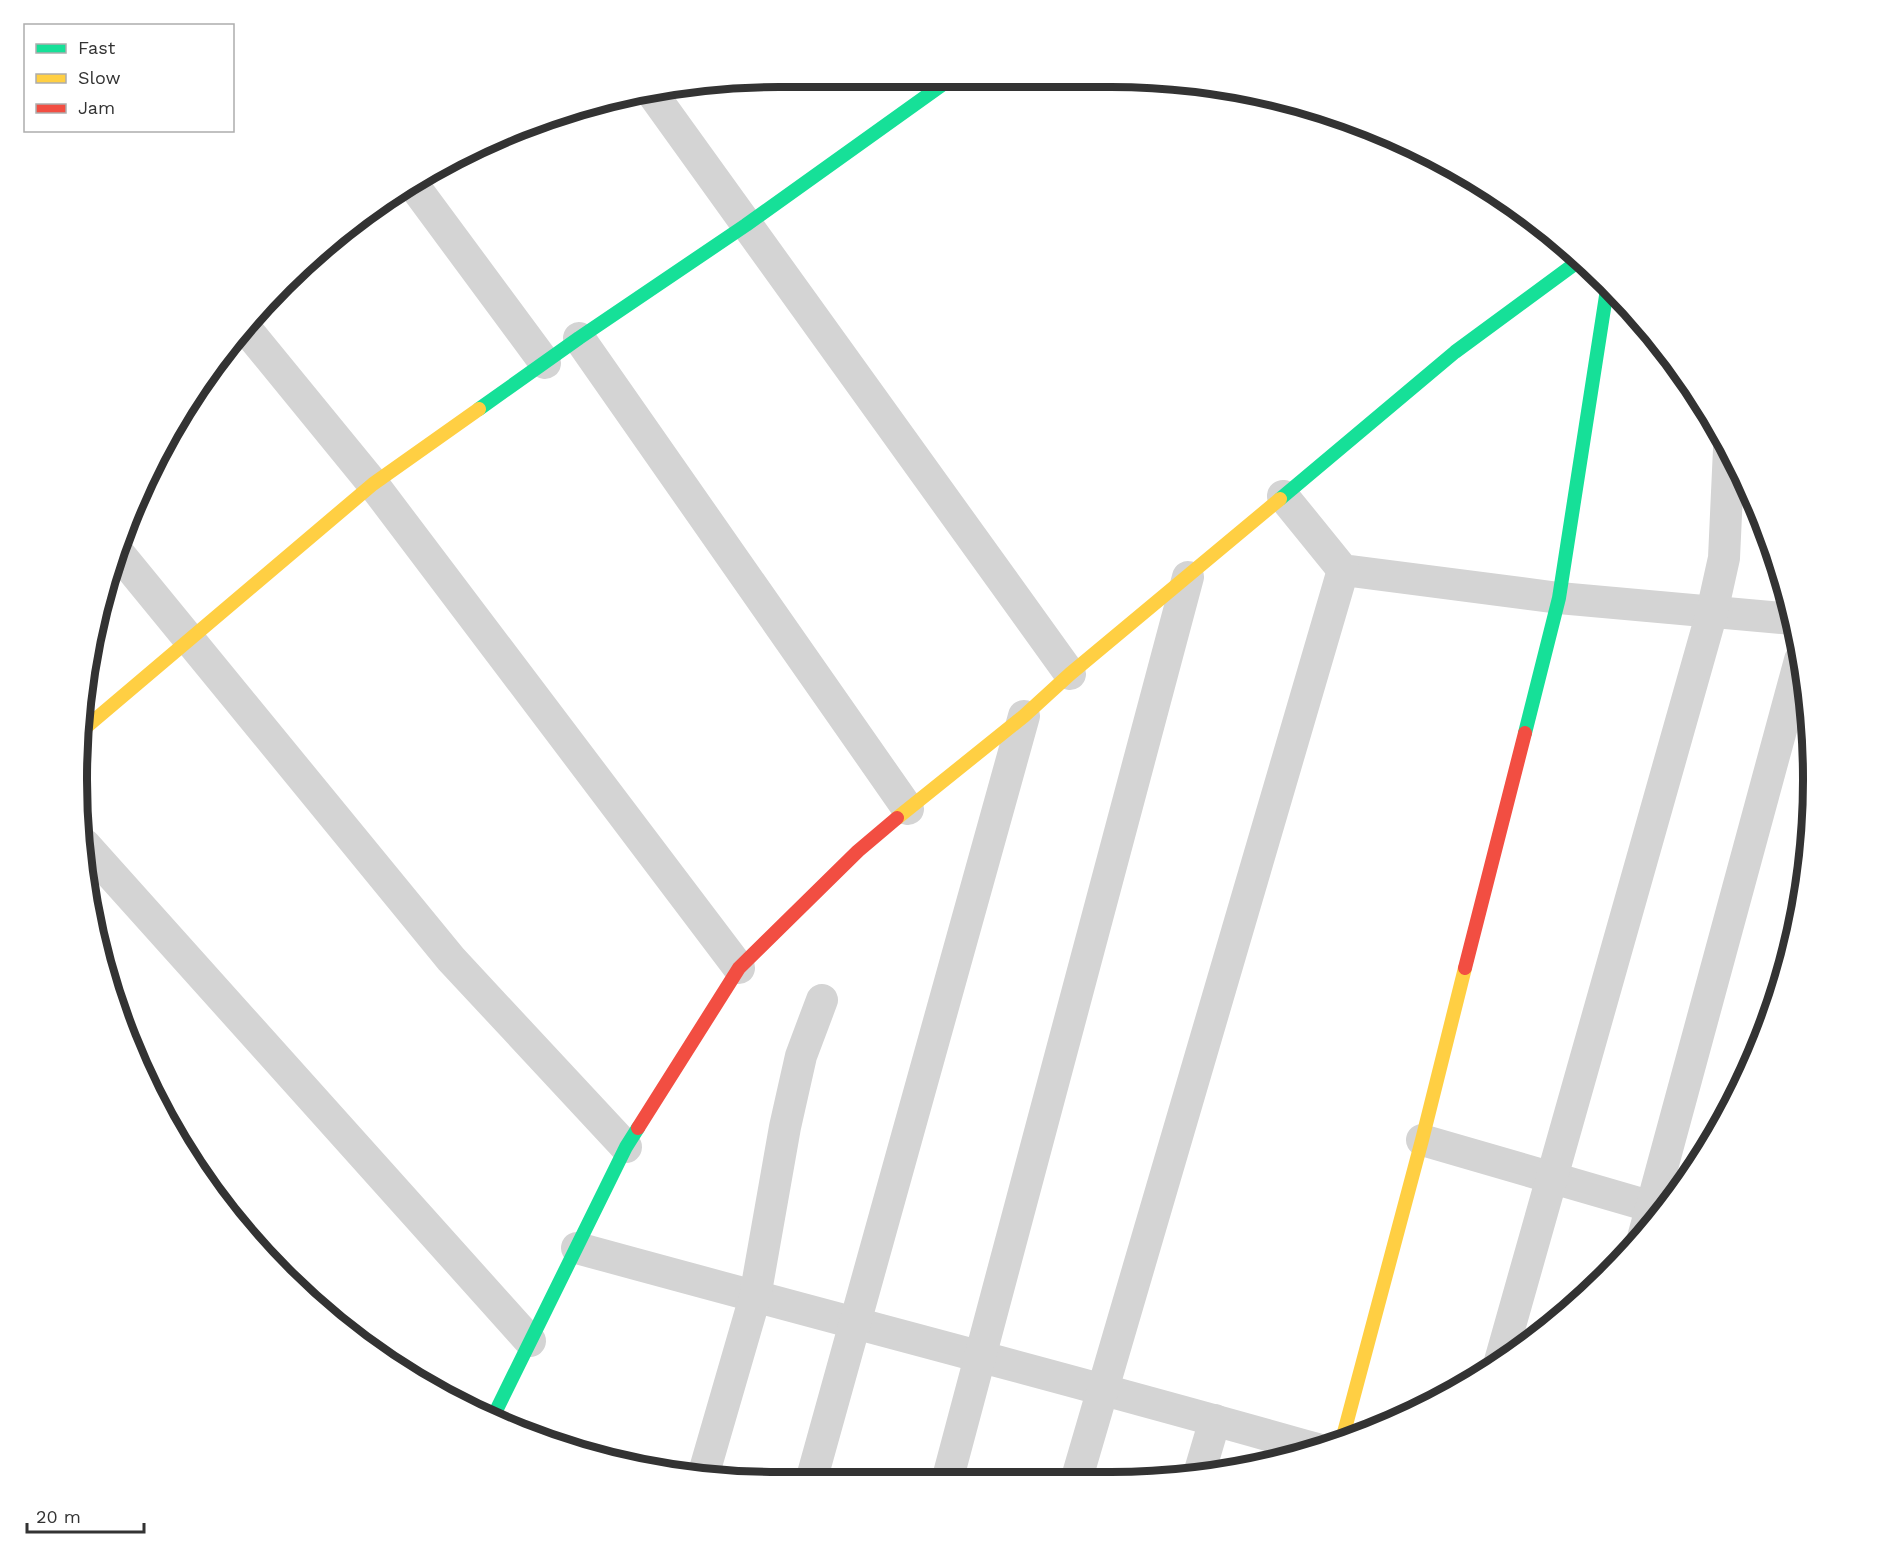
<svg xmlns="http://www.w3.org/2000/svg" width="1890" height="1559" font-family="'Work Sans',sans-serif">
<rect width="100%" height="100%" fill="#fff"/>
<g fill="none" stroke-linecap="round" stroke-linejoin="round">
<g stroke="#d4d4d4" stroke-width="32">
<polyline points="652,93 1070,674"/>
<polyline points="412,183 545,363"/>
<polyline points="247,330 373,484 739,968"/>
<polyline points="579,338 908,809"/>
<polyline points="1283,496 1343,570 1559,598 1793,619"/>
<polyline points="116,550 451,959 626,1147"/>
<polyline points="85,845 530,1341"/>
<polyline points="1422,1140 1663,1210"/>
<polyline points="1643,1238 1800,660"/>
<path d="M577 1248C824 1316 1071 1379 1317 1449"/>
<polyline points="1500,1361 1712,612 1724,558 1729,449"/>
<polyline points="1199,1474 1215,1420"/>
<polyline points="703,1476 755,1297 785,1127 801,1056 822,1000"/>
<polyline points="811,1481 1024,716"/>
<polyline points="947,1481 1188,577"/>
<polyline points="1076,1481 1343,570"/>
</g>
<g stroke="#16e098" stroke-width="14">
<polyline points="479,409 579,338 746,225 953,77"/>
<polyline points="1280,499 1455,352 1580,260"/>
<polyline points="1525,733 1559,598 1608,283"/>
<polyline points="492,1419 626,1147 638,1128"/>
</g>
<g stroke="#ffcf43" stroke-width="14">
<polyline points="78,734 373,484 479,409"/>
<polyline points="897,818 1024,716 1070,674 1280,499"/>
<polyline points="1342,1440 1422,1140 1465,968"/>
</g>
<g stroke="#f24e42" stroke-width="14">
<polyline points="1465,968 1525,733"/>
<polyline points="638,1128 739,968 858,851 897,818"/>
</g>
</g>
<path d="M0 0H1890V1559H0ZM779 87H1111A692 692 0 0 1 1803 779V780A692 692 0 0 1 1111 1472H779A692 692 0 0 1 87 780V779A692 692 0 0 1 779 87Z" fill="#fff" fill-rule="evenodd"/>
<path fill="none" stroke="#333" stroke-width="8" d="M779 87H1111A692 692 0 0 1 1803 779V780A692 692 0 0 1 1111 1472H779A692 692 0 0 1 87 780V779A692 692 0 0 1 779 87Z"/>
<rect x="24" y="24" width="210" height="108" fill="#ffffff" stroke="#adadad" stroke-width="1.5"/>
<rect x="36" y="44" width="30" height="9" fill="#16e098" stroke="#adadad" stroke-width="1.5"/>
<text x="78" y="54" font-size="18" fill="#333333">Fast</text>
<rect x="36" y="74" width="30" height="9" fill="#ffcf43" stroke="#adadad" stroke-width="1.5"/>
<text x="78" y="84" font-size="18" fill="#333333">Slow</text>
<rect x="36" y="104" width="30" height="9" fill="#f24e42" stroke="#adadad" stroke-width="1.5"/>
<text x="78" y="114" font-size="18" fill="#333333">Jam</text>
<path d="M27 1523v9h117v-9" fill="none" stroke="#333333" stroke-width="3"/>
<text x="36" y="1523" font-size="18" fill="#333333" stroke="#ffffff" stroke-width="4.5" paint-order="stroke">20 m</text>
</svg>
